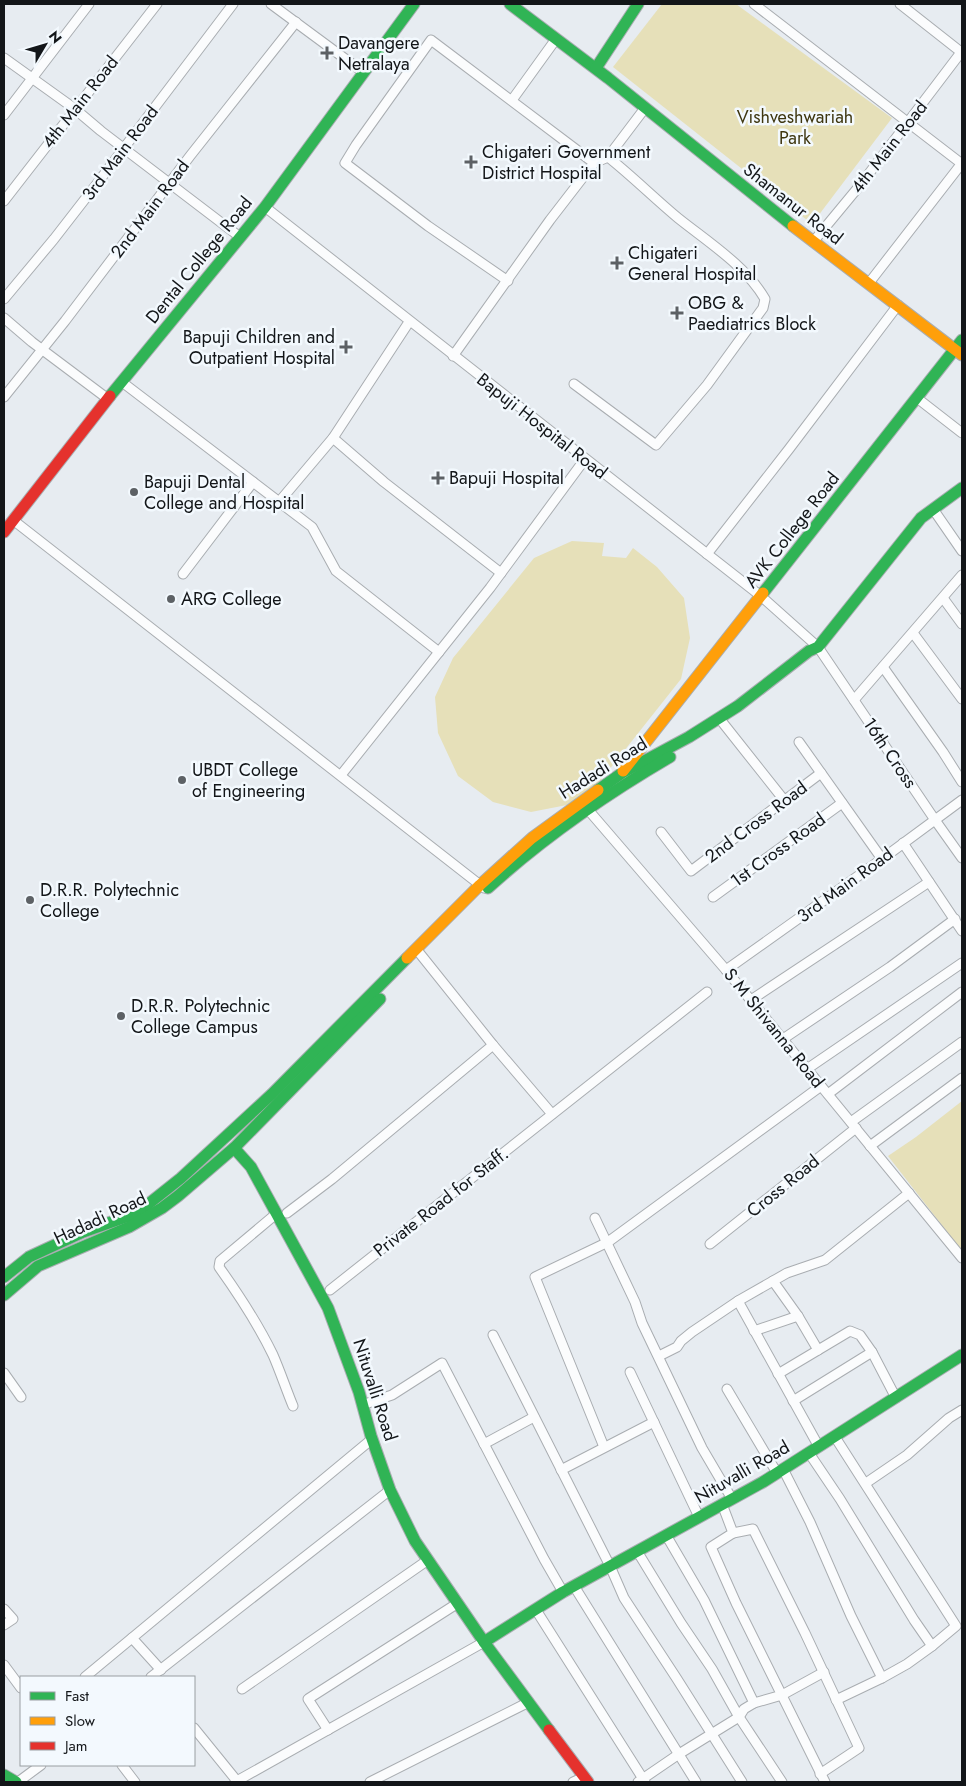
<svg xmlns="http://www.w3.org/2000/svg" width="966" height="1786" font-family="Jost,sans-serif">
<rect width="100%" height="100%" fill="#e7ecf1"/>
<g fill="#e6e0b9">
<polygon points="662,4 736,4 892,118 812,224 613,67"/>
<polygon points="572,541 604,543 602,556 626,558 633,548 657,567 684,598 690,638 681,679 597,785 567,805 531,812 493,802 458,776 438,733 435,697 453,658 534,558"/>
<polygon points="962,1101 962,1251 888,1156 916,1137"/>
</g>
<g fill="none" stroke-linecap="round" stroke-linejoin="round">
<g stroke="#a9adb1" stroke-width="11">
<g id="street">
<polyline points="271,4 363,72"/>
<polyline points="754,4 962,164"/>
<polyline points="900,4 961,52"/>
<polyline points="4,58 75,109 101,131 240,237"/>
<polyline points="512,100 556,39"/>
<polyline points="4,115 89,4"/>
<polyline points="4,201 157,4"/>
<polyline points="265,207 762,597 818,647 935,820 962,858"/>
<polyline points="813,242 861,184 962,51"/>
<polyline points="508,281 428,226 345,163 356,145 431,40 594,163 608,157"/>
<polyline points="869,283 962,163"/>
<polyline points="4,299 54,239 99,181 233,4"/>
<polyline points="4,318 32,342 108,399"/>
<polyline points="453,356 550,220 594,163"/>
<polyline points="122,382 312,527 336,571 439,652"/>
<path d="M574 384 656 445 707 385 763 308 765 299C746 266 708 242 678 218 654 198 632 176 608 157L645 108"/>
<polyline points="4,397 65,321 190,156 296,22"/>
<polyline points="917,398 962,433"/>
<polyline points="333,438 384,482 501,573"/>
<polyline points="279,502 333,438 409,322"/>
<polyline points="933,509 962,551"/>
<polyline points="13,520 484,888"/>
<polyline points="707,554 789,449 898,305"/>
<polyline points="183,574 253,482"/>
<polyline points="943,598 962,624"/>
<polyline points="913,633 962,699"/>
<polyline points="883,667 943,752 962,782"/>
<polyline points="854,700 962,575"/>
<polyline points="719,718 784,800"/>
<polyline points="799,742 882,859"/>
<polyline points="341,775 490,588 585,459"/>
<polyline points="584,805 726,970 962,1258"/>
<polyline points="661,832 691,871 821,773"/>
<polyline points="903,843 962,931"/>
<polyline points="713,897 842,803"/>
<polyline points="417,950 493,1045 552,1114"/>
<polyline points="726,970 882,859 962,800"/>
<polyline points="751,1000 929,882"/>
<polyline points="783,1039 890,967 955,919"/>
<polyline points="807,1069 962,963"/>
<polyline points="828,1094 962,992"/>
<polyline points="851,1122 962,1042"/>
<polyline points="870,1146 962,1078"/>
<polyline points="287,1213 332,1179 493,1045"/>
<path d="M276 1214 220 1261 219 1267C239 1295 258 1324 273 1355 280 1371 286 1389 293 1406"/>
<polyline points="595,1218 635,1302 642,1323 702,1448 732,1499"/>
<polyline points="710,1244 856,1128"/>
<polyline points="773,1281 798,1316 818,1350"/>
<polyline points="330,1290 707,992"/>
<polyline points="754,1331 798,1316"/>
<polyline points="493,1335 610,1566 624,1598 677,1679 742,1782"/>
<polyline points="659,1356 677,1347 681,1341 692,1332 738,1301"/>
<polyline points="630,1372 699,1517"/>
<polyline points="4,1373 21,1397"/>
<polyline points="778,1374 850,1331 860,1335 872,1352 896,1398"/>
<polyline points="727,1389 777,1473"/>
<polyline points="793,1401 872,1352"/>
<polyline points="362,1405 392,1395 442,1363 544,1559 563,1592"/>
<polyline points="484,1444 534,1417"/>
<polyline points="604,1447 535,1277 608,1242 821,1086"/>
<polyline points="819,1447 738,1301 787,1273 825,1260 909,1193"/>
<polyline points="809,1453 840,1499 914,1620 932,1646 956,1626 835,1437"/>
<polyline points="783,1469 810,1522 851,1616 882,1678 907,1664 932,1646"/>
<polyline points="561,1470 654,1422"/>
<polyline points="866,1483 907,1455 949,1418 962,1410"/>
<polyline points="722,1504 733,1533 711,1547 736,1603 825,1782"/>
<polyline points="733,1533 753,1529 805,1633 859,1748 820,1774"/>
<polyline points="637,1551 681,1623 712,1669 739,1717 782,1782"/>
<polyline points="574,1586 696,1782"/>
<polyline points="4,1609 13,1619 4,1625"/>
<polyline points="536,1610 645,1782"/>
<polyline points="132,1638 161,1670"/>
<polyline points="4,1665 21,1688"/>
<polyline points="85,1677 372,1439"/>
<polyline points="151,1677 390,1490"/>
<polyline points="242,1689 428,1560"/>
<polyline points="836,1700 882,1678"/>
<polyline points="754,1703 782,1695 824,1672"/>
<polyline points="194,1728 237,1781"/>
<polyline points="328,1730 308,1699 458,1603"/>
<polyline points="122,1765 135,1782"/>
<polyline points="18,1782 41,1765"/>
<polyline points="235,1782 484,1642"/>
<polyline points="370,1782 529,1702"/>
<polyline points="573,1782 584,1777"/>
<polyline points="638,1782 679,1754 739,1717 744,1709 754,1703 704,1600 666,1535"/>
</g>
</g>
<g stroke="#a9adb1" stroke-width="13">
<g id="fast">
<polyline points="510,4 608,78 793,226"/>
<polyline points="596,68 638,4"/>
<polyline points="110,396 265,207 414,4"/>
<polyline points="763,593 962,340"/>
<polyline points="598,790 622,773 689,737 738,706 809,651 818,647 921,518 962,488"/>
<path d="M488 888C544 837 605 795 670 757"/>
<polyline points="234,1148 251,1167 328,1308 359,1392 371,1436 390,1490 415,1541 484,1642 549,1730"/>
<polyline points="4,1277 29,1257 83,1232 137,1213 181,1178 272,1094 407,958"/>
<polyline points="4,1295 38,1266 129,1227 162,1208 178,1196 234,1148 380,999"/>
<polyline points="484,1642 563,1592 763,1482 962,1355"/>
<polyline points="4,1775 16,1782"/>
</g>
</g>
<g stroke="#a9adb1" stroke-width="13">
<g id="slow">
<polyline points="793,226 962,355"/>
<polyline points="623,771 763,593"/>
<polyline points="407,958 480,885 532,838 598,790"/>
</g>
</g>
<g stroke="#a9adb1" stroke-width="13">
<g id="jam">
<polyline points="4,532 110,396"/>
<polyline points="549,1730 588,1782"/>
</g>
</g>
<use href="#street" stroke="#fbfcfd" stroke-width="9"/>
<use href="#fast" stroke="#30b455" stroke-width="11"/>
<use href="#slow" stroke="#ff9f0a" stroke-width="11"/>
<use href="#jam" stroke="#e5322d" stroke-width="11"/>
</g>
<g fill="#5d6165" stroke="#f3f9fe" stroke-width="2">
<path d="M324.5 45.5h5v5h5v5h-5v5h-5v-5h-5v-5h5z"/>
<path d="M468.5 154.5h5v5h5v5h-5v5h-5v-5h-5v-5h5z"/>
<path d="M614.5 255.5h5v5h5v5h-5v5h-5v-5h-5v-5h5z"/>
<path d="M674.5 305.5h5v5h5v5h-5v5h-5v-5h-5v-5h5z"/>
<path d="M343.5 339.5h5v5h5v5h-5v5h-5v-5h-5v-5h5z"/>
<path d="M435.5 470.5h5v5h5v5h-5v5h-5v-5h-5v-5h5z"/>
<circle cx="134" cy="492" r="5"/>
<circle cx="171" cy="599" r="5"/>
<circle cx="182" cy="780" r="5"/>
<circle cx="30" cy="900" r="5"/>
<circle cx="121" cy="1016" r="5"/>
</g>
<g text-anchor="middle" stroke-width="5" stroke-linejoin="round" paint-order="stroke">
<g font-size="18" fill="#131619" stroke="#f3f9fe" text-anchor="start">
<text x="338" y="49">Davangere<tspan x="338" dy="21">Netralaya</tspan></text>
<text x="482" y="158">Chigateri Government<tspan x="482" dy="21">District Hospital</tspan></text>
<text x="628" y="259">Chigateri<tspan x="628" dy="21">General Hospital</tspan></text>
<text x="688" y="309">OBG &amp;<tspan x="688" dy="21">Paediatrics Block</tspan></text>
<text x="335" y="343" text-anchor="end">Bapuji Children and<tspan x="335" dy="21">Outpatient Hospital</tspan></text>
<text x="449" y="484">Bapuji Hospital</text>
<text x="144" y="488">Bapuji Dental<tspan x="144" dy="21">College and Hospital</tspan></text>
<text x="181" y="605">ARG College</text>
<text x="192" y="776">UBDT College<tspan x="192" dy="21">of Engineering</tspan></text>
<text x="40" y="896">D.R.R. Polytechnic<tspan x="40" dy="21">College</tspan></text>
<text x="131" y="1012">D.R.R. Polytechnic<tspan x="131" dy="21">College Campus</tspan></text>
</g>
<g font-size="18" fill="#131619" stroke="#f3f9fe">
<text transform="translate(80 102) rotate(-52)" y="6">4th Main Road</text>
<text transform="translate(889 147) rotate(-52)" y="6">4th Main Road</text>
<text transform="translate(120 153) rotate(-53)" y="6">3rd Main Road</text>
<text transform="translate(793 204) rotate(38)" y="6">Shamanur Road</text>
<text transform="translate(150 209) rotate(-53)" y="6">2nd Main Road</text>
<text transform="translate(199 260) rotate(-51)" y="6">Dental College Road</text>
<text transform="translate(542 426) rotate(38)" y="6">Bapuji Hospital Road</text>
<text transform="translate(792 530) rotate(-52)" y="6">AVK College Road</text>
<text transform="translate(890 753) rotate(56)" y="6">16th Cross</text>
<text transform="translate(603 768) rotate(-32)" y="6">Hadadi Road</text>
<text transform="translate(756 822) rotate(-37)" y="6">2nd Cross Road</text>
<text transform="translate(778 850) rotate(-36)" y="6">1st Cross Road</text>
<text transform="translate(845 885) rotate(-36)" y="6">3rd Main Road</text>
<text transform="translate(774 1028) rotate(51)" y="6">S M Shivanna Road</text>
<text transform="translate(783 1186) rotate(-39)" y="6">Cross Road</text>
<text transform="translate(441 1202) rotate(-38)" y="6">Private Road for Staff.</text>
<text transform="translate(100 1218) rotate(-25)" y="6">Hadadi Road</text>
<text transform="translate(375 1390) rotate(72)" y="6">Nituvalli Road</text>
<text transform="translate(742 1472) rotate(-30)" y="6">Nituvalli Road</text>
</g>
<g font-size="18" fill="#3e360f" stroke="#f3f9fe">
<text x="795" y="123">Vishveshwariah<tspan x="795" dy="21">Park</tspan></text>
</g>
</g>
<rect width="966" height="1786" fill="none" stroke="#131619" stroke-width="10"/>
<rect x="20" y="1676" width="175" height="90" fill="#f3f9fe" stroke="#999ea2"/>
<rect x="30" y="1692" width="25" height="8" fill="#30b455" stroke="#999ea2"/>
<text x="65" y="1701" font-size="15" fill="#131619">Fast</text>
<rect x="30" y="1717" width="25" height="8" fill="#ff9f0a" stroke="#999ea2"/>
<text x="65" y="1726" font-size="15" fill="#131619">Slow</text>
<rect x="30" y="1742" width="25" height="8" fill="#e5322d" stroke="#999ea2"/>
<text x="65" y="1751" font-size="15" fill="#131619">Jam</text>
<g transform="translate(45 45) rotate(52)" stroke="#f3f9fe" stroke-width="4" paint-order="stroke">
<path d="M0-4L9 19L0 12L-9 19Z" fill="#131619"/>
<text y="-8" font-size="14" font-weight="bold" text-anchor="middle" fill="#131619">N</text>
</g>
</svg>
